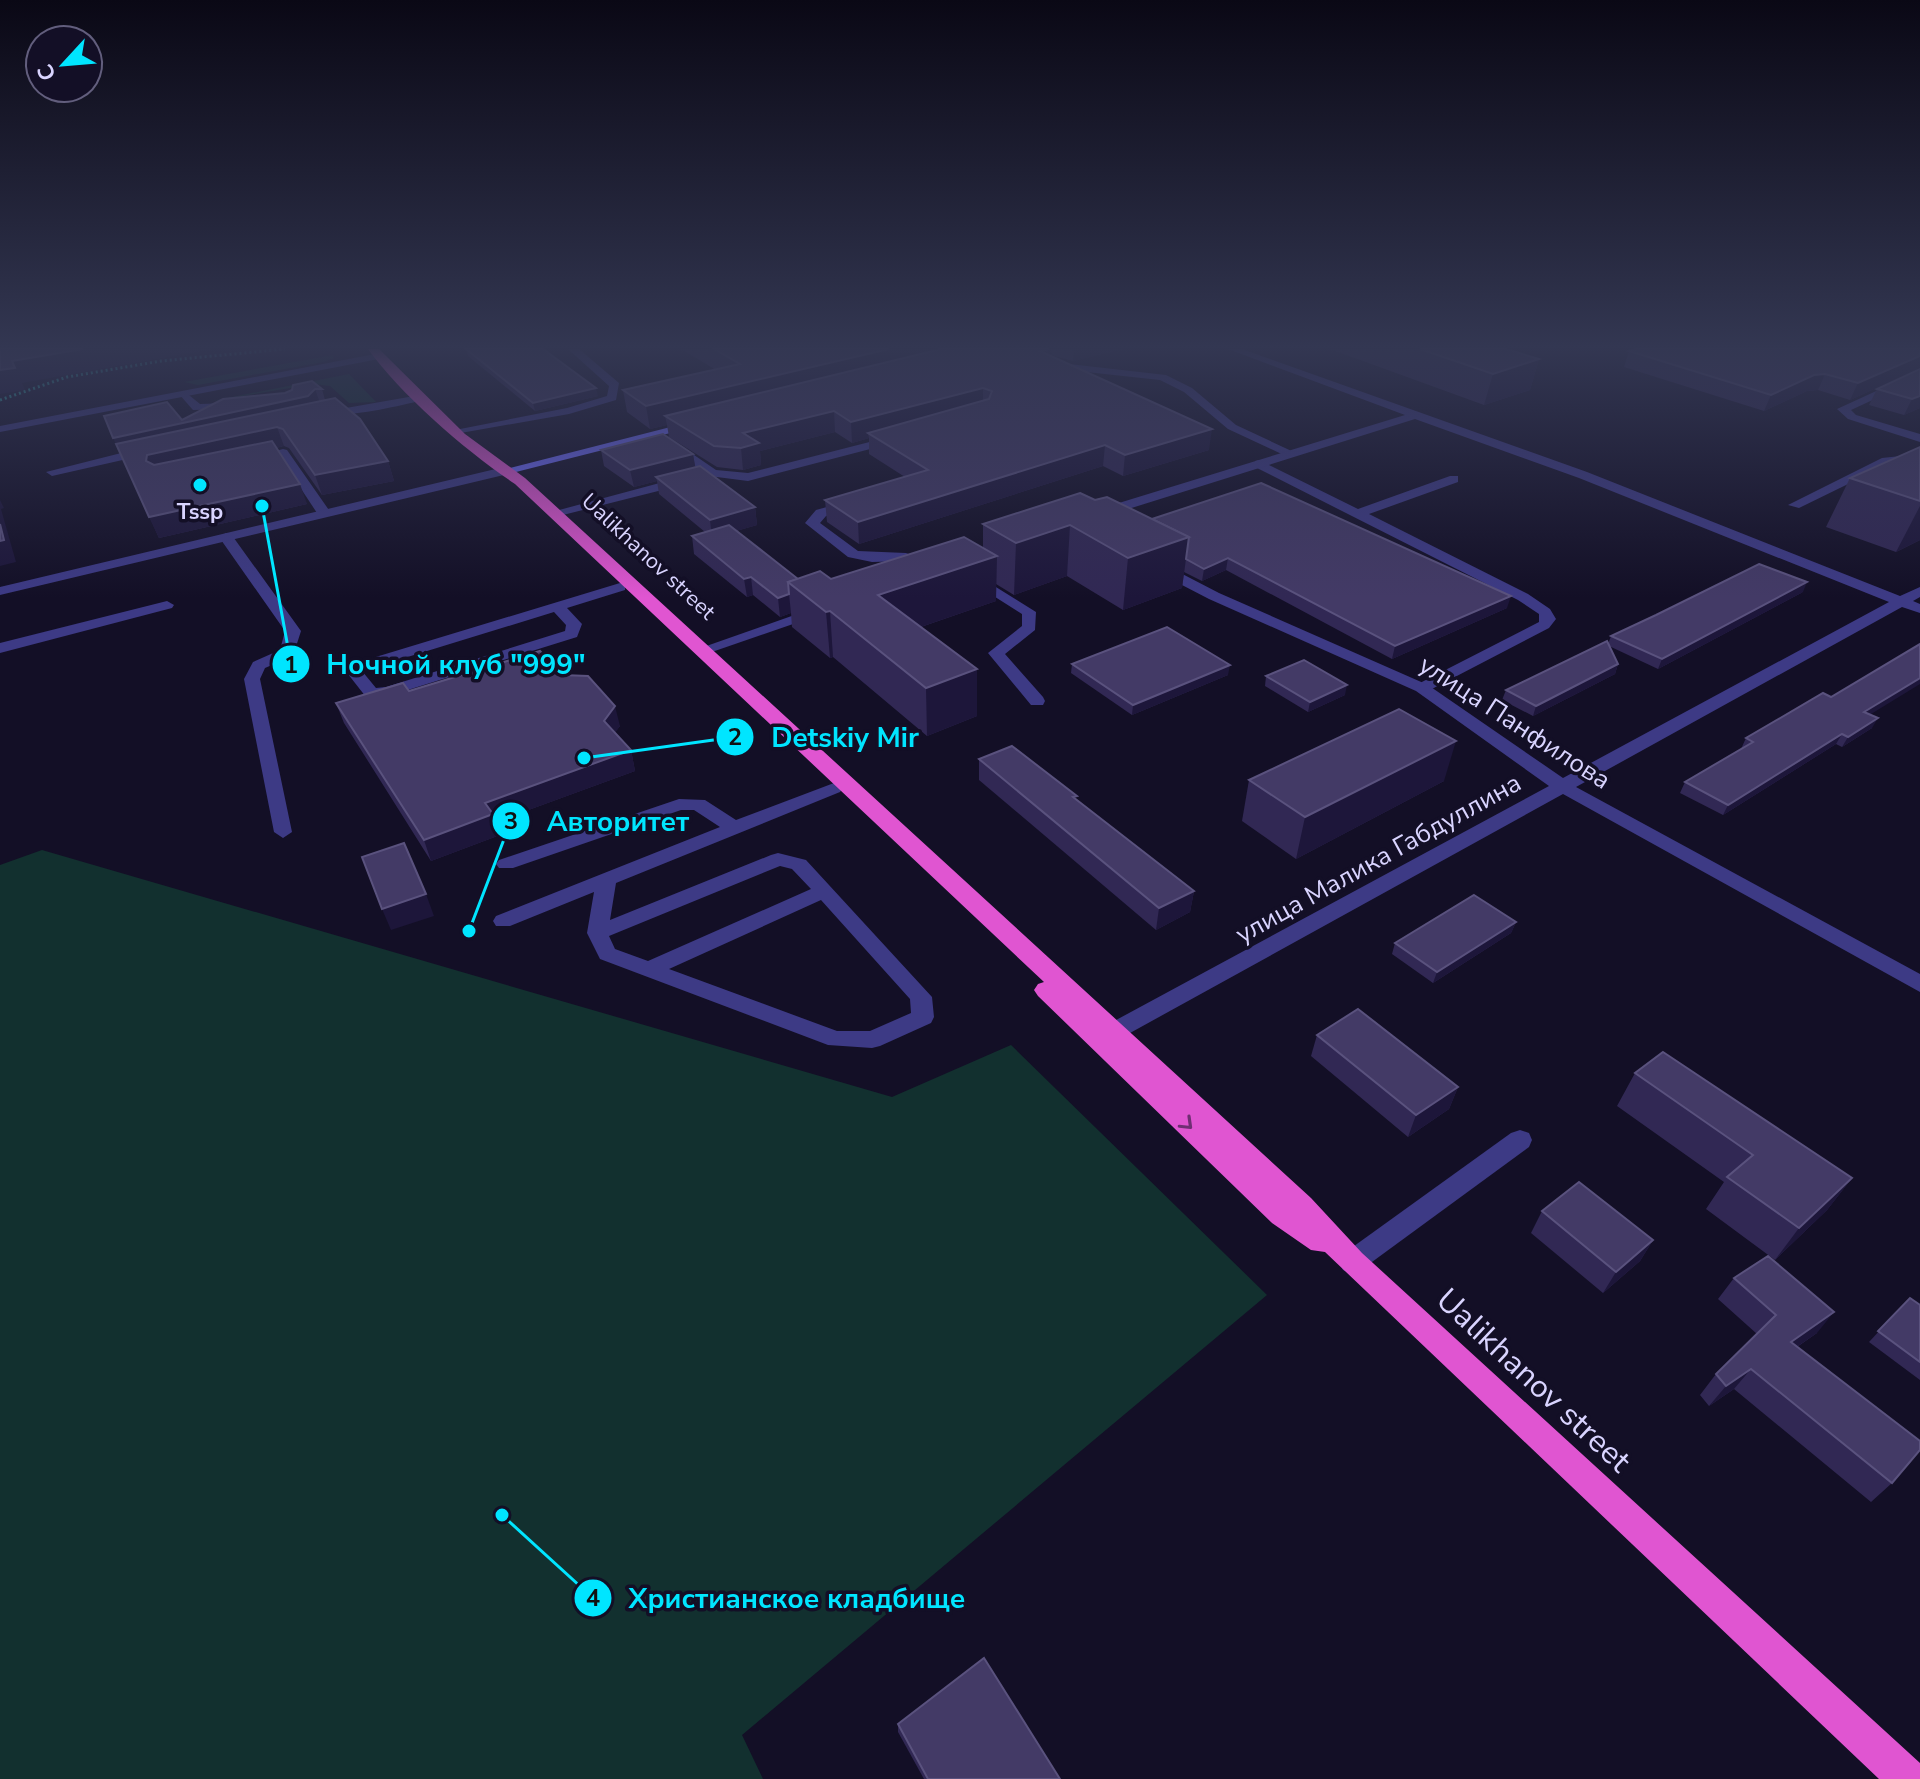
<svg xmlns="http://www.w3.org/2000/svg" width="1920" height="1779" font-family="'Nunito Sans',sans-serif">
<rect width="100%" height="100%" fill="#130f26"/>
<g fill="#12302f">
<polygon points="333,355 334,358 323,362 198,385 184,382"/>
<polygon points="349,374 376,402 349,403 330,386 314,384 207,402"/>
<polygon points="42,850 892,1097 1011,1045 1267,1295 742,1735 763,1779 0,1779 0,865"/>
</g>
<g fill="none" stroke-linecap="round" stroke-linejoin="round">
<polyline stroke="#2fb8b0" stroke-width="3" stroke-dasharray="2 3" stroke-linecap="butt" points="0,400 67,377 161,361 285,349"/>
<g fill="#3d3a85" fill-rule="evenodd">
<polygon points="568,349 579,349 619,383 616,400 569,414 455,434 455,430 567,408 607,396 609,386"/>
<polygon points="1007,349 1021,349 1069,364 1166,375 1192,388 1236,425 1298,454 1288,457 1228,429 1184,392 1160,380 1068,370"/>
<polygon points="184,391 200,404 229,403 235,406 229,409 193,410 179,394"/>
<path d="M420 395 425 398 424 400C401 405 337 422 318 410L324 407 346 408Z"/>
<polygon points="145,447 149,448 149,454 52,476 46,472"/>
<polygon points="283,449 287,450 331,513 329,516 319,516 280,457 256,462 250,458"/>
<polygon points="1920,454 1920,462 1889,464 1799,508 1788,505 1882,458"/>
<polygon points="1259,460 1358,509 1450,476 1458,476 1458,482 1369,514 1528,594 1550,609 1556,619 1549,628 1428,691 1416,691 1416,685 1539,622 1539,614 1518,600 1255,467 1255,461"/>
<polygon points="852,500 858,504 857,507 826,516 820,523 858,551 906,553 932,563 932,569 922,569 905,561 872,562 848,557 805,523 816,510"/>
<polygon points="226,533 231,534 301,631 293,656 265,668 260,679 292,832 283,838 274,832 244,679 253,662 280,650 285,631 219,537"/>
<polygon points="975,574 1036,612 1035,630 1005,654 1043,697 1045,701 1043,705 1031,705 988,653 1022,626 1022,614 970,581 970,575"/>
<path d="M620 583 625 584V590L567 608 582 624 577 637 395 694 366 697 344 669 346 666ZM554 612 566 625 565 631 386 687 376 688 362 671Z"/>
<polygon points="167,601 174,605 172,608 0,653 0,643"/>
<path d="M834 783 840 784 843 788 840 792 616 883 610 920 771 855 778 853 806 860 932 997 934 1017 931 1023 880 1046 872 1048 828 1045 600 959 587 933 594 892 510 926H496L493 921 496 916 720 827 694 810H681L513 868H499L496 864 499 860 679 799 705 800 736 820ZM780 866 792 869 811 889 648 961 615 949 609 936ZM821 900 910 999 911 1013 870 1031H837L669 969Z"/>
<polygon points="1520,1130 1529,1133 1532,1140 1529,1147 1361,1270 1352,1274 1343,1270 1339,1262 1343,1254 1511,1133"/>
</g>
<g fill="#3d3a85" fill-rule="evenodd">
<polygon points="1228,349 1242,349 1587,472 1900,596 1920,587 1920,597 1913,601 1920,604 1920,613 1902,607 1576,787 1920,974 1920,992 1563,794 1121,1038 1113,1040 1105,1038 1102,1032 1105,1026 1549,786 1416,691 1209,599 1155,571 1155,565 1165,565 1219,593 1428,685 1563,778 1889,602 1579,478 1415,419 1106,516 1096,516 1096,510 1405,415"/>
<polygon points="1920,371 1920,378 1851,410 1856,415 1920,434 1920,442 1848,419 1837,409"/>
<polygon points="893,436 897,438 897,442 748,481 709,476 668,447 678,444 716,470 748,473"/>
<polygon points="504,467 508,468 508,474 0,595 0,587"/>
<polygon points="682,477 688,481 686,484 555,517 548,513"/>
<polygon points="817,607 822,608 822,614 709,653 703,655 695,650"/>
</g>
<polygon fill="#3d3a85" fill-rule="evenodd" points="380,353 385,356 384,358 0,432 0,426"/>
<polygon fill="#6f6bff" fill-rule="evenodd" points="694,421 700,424 698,426 504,475 498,471"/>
<path fill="#e055d1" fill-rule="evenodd" d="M368 349H379L465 434 525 478 1311 1198 1362 1253 1920 1763V1779H1879L1325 1252 1311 1250 1272 1223 1038 996 1034 990 1038 984 1044 982 515 484C467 452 401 395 368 349Z"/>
</g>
<g fill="#312854">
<polygon points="466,349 598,396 535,411 468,356"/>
<polygon points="681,349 1123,349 1073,361 1051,355 1051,356 1209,450 1123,476 1103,466 859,544 827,522 825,500 905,477 869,454 869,438 852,443 835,432 760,451 761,465 743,470 717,467 669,437 667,425 650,429 627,412 623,390 716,370"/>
<polygon points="1330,349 1506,349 1539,359 1530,390 1484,405"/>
<polygon points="1629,351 1920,368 1850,400 1818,390 1807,391 1764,411 1624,367"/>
<polygon points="1920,369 1920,408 1904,415 1869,405 1877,389"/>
<polygon points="322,389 325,400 388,461 394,481 322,495 289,448 284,446 276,448 307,504 159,538 104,416 182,420 285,393 292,390"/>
<polygon points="1920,447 1920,540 1896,552 1826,527 1850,478"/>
<polygon points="601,450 693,454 695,467 755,507 757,525 736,531 798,579 831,579 983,548 983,524 1095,500 1152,519 1507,608 1392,659 1226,570 1202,581 1184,572 1182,588 1123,610 1067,576 1014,595 996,584 996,601 921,627 977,716 927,736 833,657 830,658 792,627 791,613 780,617 753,595 747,597 694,554 692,536 705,532 659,494 657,481 634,487 604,466"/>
<polygon points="1803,592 1658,669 1609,646 1618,664 1615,674 1533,716 1502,700 1506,690 1608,644 1611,636"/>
<polygon points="1072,664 1228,675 1132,715 1071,673"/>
<polygon points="562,675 620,726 615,732 631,750 635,771 496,822 500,835 431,861 344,723 336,703 409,691"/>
<polygon points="1266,676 1345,695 1308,712 1265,686"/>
<polygon points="1870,714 1872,728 1842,747 1836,744 1723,815 1680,793 1685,782 1741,749 1746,738"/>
<polygon points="979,759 1076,799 1194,891 1190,912 1156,930 979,780"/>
<polygon points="1249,780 1444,781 1296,859 1242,821"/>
<polygon points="1516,922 1511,933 1433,983 1392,954 1395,943"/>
<polygon points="1317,1035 1458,1087 1449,1109 1408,1137 1311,1056"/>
<polygon points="1635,1073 1852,1178 1827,1210 1775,1260 1706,1209 1724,1182 1617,1106"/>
<polygon points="1542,1211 1653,1240 1640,1261 1603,1293 1531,1233"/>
<polygon points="1734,1278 1817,1333 1797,1347 1892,1483 1871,1502 1734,1389 1709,1406 1700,1395 1716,1374 1757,1334 1718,1299"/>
<polygon points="1910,1298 1920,1305 1920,1380 1869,1342"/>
<polygon points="898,1724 1060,1779 924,1779 898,1732"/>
</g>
<g fill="#1d163a">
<polygon points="83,349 213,349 22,383 25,390 0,394 0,370 12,361"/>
<polygon points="889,349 977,349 665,416 667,425 650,429 646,406"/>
<polygon points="1052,349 1051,367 1040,351"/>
<polygon points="1074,349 1123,349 1073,361"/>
<polygon points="1920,356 1920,368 1850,400 1858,383"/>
<polygon points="1539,359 1530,390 1484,405 1493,374"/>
<polygon points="1825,374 1818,390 1807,391 1764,411 1771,395 1814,375"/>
<polygon points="596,388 598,396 535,411 533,403"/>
<polygon points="983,388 983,408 868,433 869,438 852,443 851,422"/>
<polygon points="315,389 320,403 120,453 113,438"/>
<polygon points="1920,396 1920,408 1904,415 1912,399"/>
<polygon points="834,411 835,432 760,451 761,465 743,470 741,448 743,433"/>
<polygon points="277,427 284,446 155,475 146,461 147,455"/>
<polygon points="1212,429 1209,450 1123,476 1125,455"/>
<polygon points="1105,445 1103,466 859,544 858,522"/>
<polygon points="693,454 696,471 656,477 657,481 634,487 630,470"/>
<polygon points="388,461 394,481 322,495 315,475"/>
<polygon points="300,484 307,504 159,538 149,517"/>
<polygon points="0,500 4,508 1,509 16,562 0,566"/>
<polygon points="1920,506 1920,540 1896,552"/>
<polygon points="755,507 757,525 712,538 710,520"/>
<polygon points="1070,525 1067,576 1014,595 1016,543"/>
<polygon points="1189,537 1182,588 1123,610 1128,558"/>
<polygon points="997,556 996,601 880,641 878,595"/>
<polygon points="1228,558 1226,570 1202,581 1204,569"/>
<polygon points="751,577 753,595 747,597 744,579"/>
<polygon points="1807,582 1803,592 1658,669 1662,659"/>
<polygon points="789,594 791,613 780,617 778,598"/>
<polygon points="1511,596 1507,608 1392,659 1395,646"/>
<polygon points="830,611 833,657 830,658 826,612"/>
<polygon points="1618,664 1615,674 1533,716 1536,706"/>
<polygon points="1230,665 1228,675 1132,715 1133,705"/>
<polygon points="977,669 977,716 927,736 926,688"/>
<polygon points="1920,678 1920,684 1858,722 1864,712"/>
<polygon points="1347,685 1345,695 1308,712 1310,702"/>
<polygon points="615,706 620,726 609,741 604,721"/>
<polygon points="1878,718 1872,728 1842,747 1848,737"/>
<polygon points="1842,734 1836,744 1723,815 1728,805"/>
<polygon points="1456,741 1444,781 1296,859 1305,817"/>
<polygon points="631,750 635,771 496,822 500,835 431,861 424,840 485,803"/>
<polygon points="1194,891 1190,912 1156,930 1159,908"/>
<polygon points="426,894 434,916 391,930 382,909"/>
<polygon points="1516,922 1511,933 1433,983 1437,972"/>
<polygon points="1458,1087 1449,1109 1408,1137 1416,1115"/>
<polygon points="1852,1178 1827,1210 1775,1260 1799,1228"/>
<polygon points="1653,1240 1640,1261 1603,1293 1616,1272"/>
<polygon points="1834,1312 1817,1333 1773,1363 1791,1342"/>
<polygon points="1751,1369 1734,1389 1709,1406 1726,1386"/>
</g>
<g fill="#433a66" stroke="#5a527e" stroke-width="2">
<polygon points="0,349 83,349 12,361 15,368 0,370"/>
<polygon points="466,349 543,349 596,388 533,403"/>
<polygon points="714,349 889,349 646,406 623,390 740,364"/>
<polygon points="941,349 1049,349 1040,351 1212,429 1125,455 1105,445 858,522 825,500 928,470 868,433 989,399 992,391 983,388 851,422 834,411 743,433 759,443 741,448 714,446 665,416"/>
<polygon points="1420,349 1506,349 1539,359 1493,374"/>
<polygon points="1636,349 1920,349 1920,356 1858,383 1825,374 1814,375 1771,395 1629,351"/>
<polygon points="1920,369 1920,396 1912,399 1877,389"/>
<polygon points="312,381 322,389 315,389 308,396 113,438 104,416 167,402 182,420 223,399 285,393 292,390 293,385"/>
<polygon points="335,398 360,419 388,461 315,475 283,429 277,427 147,455 146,461 154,465 272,441 300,484 149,517 116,444"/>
<polygon points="663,434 693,454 630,470 601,450"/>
<polygon points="1920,447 1920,501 1850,478"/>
<polygon points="700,466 755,507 710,520 656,477"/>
<polygon points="1261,483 1511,596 1395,646 1228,558 1204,569 1186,559 1189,537 1152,519"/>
<polygon points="1080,493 1095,500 1107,497 1189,537 1128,558 1070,525 1016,543 983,524"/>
<polygon points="0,524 4,540 0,541"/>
<polygon points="729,525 798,579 788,582 789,594 778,598 751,577 744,579 692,536"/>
<polygon points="964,537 997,556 878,595 977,669 926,688 830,611 826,612 788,582 820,571 831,579"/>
<polygon points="1759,564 1807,582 1662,659 1611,636 1656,615"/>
<polygon points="1167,627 1230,665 1133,705 1072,664"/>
<polygon points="1607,641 1618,664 1536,706 1506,690"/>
<polygon points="1920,644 1920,678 1864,712 1878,718 1848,737 1842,734 1728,805 1685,782 1753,742 1746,738 1823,693 1831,697"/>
<polygon points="540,651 562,675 588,676 615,706 604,721 631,750 485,803 493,814 424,840 336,703 403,683 409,691"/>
<polygon points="1304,660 1347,685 1310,702 1266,676"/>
<polygon points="1399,709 1456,741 1305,817 1249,780"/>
<polygon points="1012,746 1077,796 1073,797 1194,891 1159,908 979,759"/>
<polygon points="404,843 426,894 382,909 362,857"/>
<polygon points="1474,895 1516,922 1437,972 1395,943"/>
<polygon points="1358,1009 1458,1087 1416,1115 1317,1035"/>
<polygon points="1663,1052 1852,1178 1799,1228 1727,1177 1753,1155 1635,1073"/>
<polygon points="1579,1182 1653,1240 1616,1272 1542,1211"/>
<polygon points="1768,1256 1834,1312 1791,1342 1920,1441 1920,1450 1892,1483 1751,1369 1726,1386 1716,1374 1776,1315 1734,1278"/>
<polygon points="1910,1298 1920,1305 1920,1362 1878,1331"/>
<polygon points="984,1658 1060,1779 928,1779 898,1724"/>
</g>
<defs><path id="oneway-chevron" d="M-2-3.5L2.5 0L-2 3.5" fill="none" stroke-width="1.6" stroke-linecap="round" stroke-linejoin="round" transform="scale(2)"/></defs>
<use stroke="#6f2e73" href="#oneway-chevron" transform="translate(1187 1124) rotate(44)"/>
<linearGradient id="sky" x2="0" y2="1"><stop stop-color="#0a0815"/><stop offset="0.58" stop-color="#333752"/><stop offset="1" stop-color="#333752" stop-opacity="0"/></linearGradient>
<rect width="1920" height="598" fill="url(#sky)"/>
<circle fill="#00e5ff" stroke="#130f26" stroke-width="3" cx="200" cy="485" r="8"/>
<g text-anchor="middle" stroke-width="7" stroke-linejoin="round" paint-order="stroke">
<g font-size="22" font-weight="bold" fill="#d9d4ff" stroke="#130f26">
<text x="200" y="519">Tssp</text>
</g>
<g font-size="22" fill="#d9d4ff" stroke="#130f26">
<text transform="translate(649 556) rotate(43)" y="8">Ualikhanov street</text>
</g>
<g font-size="26" fill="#d9d4ff" stroke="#130f26">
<text transform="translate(1515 722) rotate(33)" y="9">улица Панфилова</text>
<text transform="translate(1378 858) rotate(-29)" y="9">улица Малика Габдуллина</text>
</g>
<g font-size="32" fill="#d9d4ff" stroke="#130f26">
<text transform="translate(1534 1380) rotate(43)" y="11">Ualikhanov street</text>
</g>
</g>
<path fill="none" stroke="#00e5ff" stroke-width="3" d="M262 506L291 664M584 758L735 737M469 931L511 821M502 1515L593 1598"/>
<g fill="#00e5ff" stroke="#130f26" stroke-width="3">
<circle cx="262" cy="506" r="8"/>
<circle cx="584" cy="758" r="8"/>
<circle cx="469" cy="931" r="8"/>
<circle cx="502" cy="1515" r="8"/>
<circle cx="291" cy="664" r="20"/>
<circle cx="735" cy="737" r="20"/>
<circle cx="511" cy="821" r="20"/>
<circle cx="593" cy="1598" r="20"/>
</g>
<g font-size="24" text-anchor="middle" font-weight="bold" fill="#111">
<text x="291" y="673">1</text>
<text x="735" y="745">2</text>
<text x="511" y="829">3</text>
<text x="593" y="1606">4</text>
</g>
<g font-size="28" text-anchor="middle" font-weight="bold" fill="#00e5ff" stroke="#130f26" stroke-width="7" stroke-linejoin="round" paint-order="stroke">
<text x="456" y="674">Ночной клуб "999"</text>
<text x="845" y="747">Detskiy Mir</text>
<text x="618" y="831">Авторитет</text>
<text x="797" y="1608">Христианское кладбище</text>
</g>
<g transform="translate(64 64) rotate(244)"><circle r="38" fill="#130f26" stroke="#625e7d" stroke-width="2"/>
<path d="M0-6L14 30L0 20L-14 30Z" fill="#00e5ff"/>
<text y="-12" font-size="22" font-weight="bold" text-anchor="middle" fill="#d9d4ff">С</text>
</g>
</svg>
